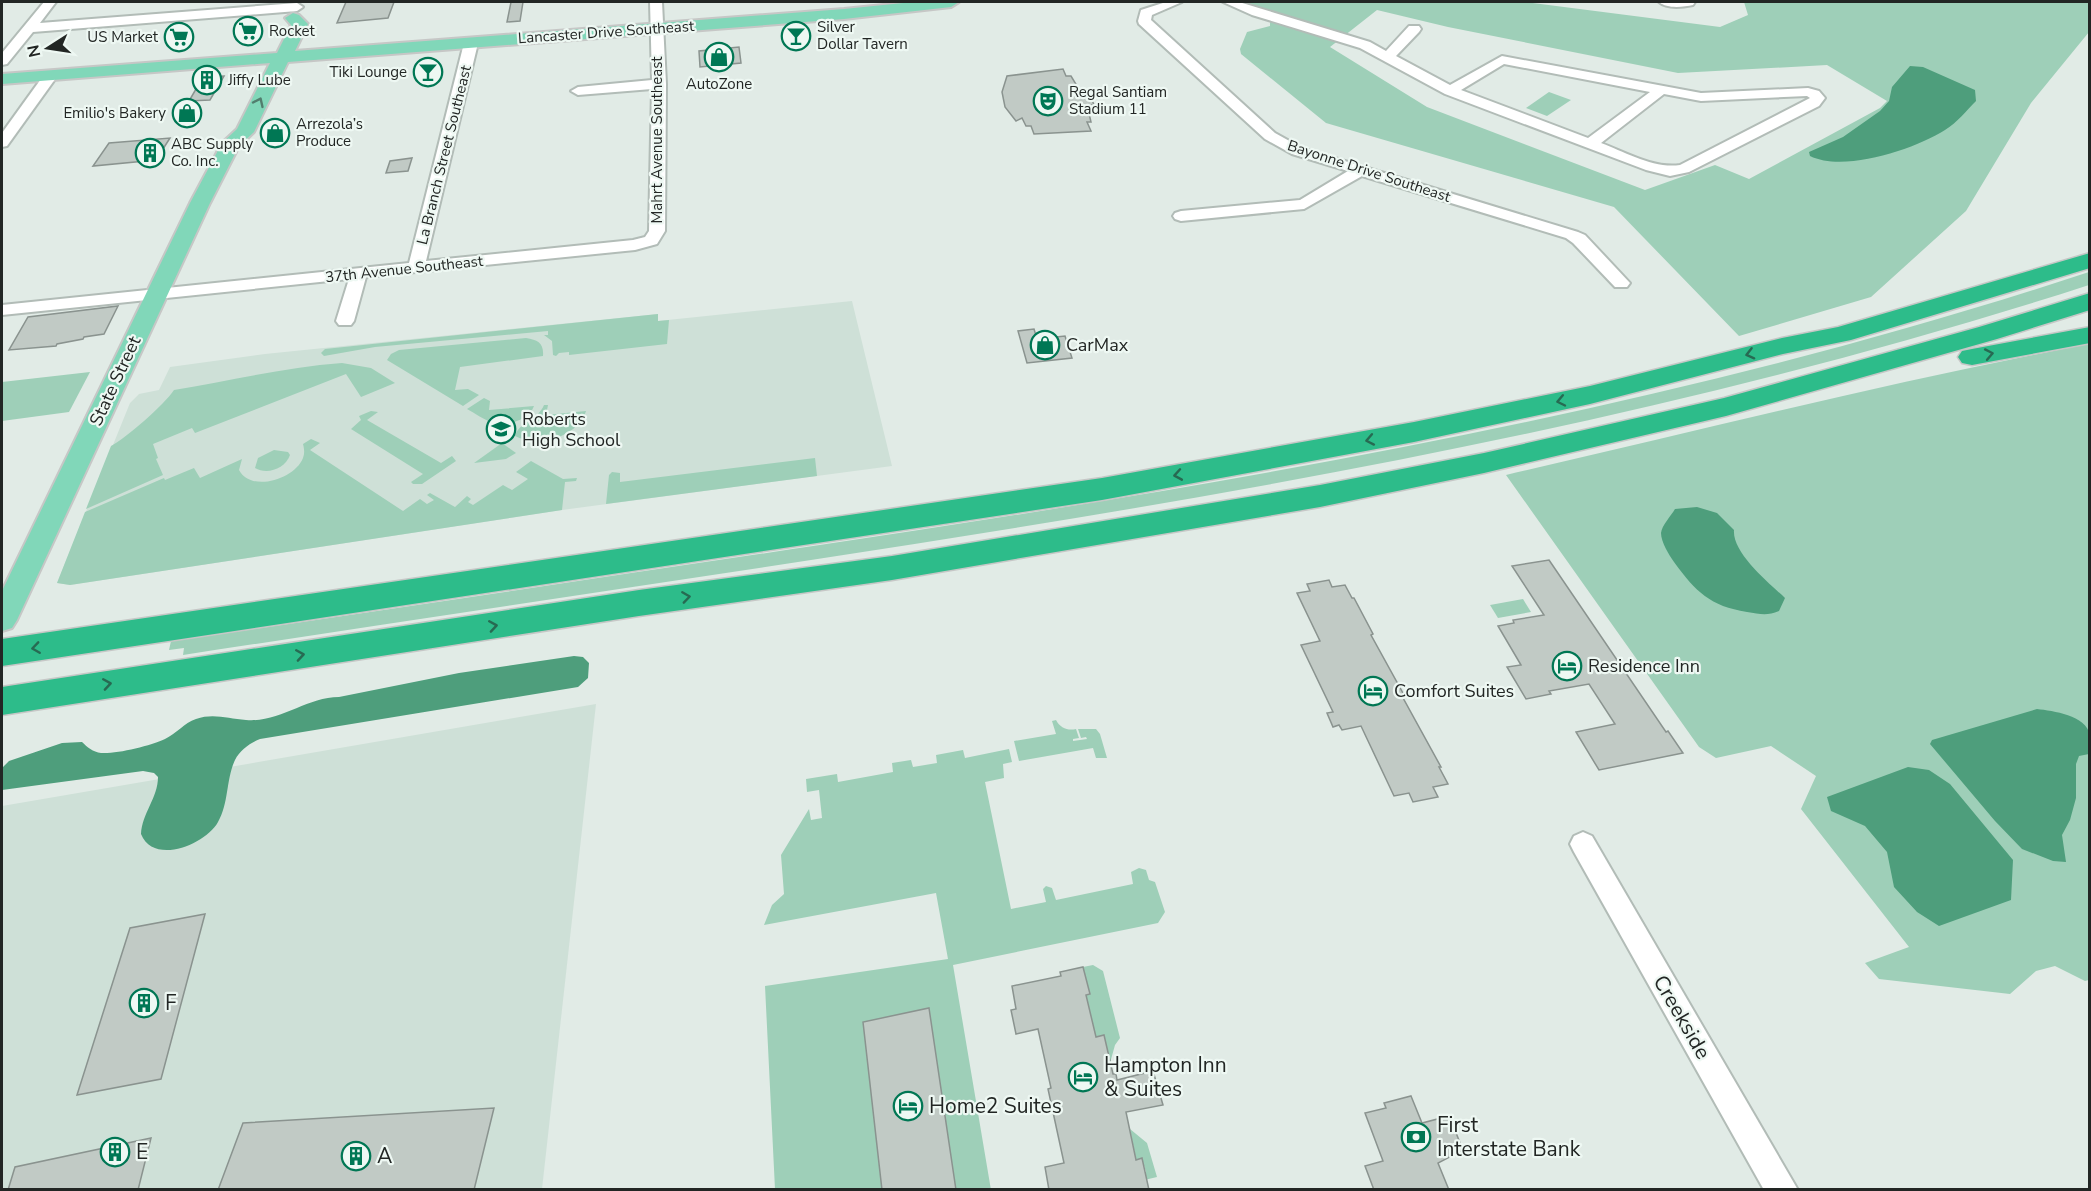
<svg xmlns="http://www.w3.org/2000/svg" width="2091" height="1191" font-family="'Nunito Sans',sans-serif">
<rect width="100%" height="100%" fill="#e1ebe6"/>
<g fill="#cee0d7">
<polygon points="852,301 892,466 562,510 70,585 57,583 130,403 139,394 159,390 170,367 265,354 658,314 658,321"/>
<polygon points="596,704 542,1189 2,1190 2,806"/>
</g>
<g fill="#9ecfb8" fill-rule="evenodd">
<path d="M1241 2H1525L1720 27 1748 15 1744 2H2089V32L2031 103 1966 211 1871 297 1739 336 1614 207 1326 123 1241 54 1240 49 1247 32 1270 26V13ZM1377 10 1448 27 1678 73 1827 65 1887 101 1880 108 1749 179 1715 165 1645 190 1427 107 1330 47Z"/>
<polygon points="1549,92 1571,100 1547,116 1526,108"/>
<path d="M2089 272V285C1673 420 1243 494 811 560 601 592 392 623 183 655L184 648 169 650 171 641C385 610 599 578 813 546 1243 482 1675 409 2089 272Z"/>
<polygon points="658,314 658,321 669,320 667,344 569,355 569,352 559,353 556,356 553,355 552,341 544,335 548,335 548,331 375,347 324,356 321,353 325,349"/>
<path d="M526 338C538 340 544 343 543 356L460 367 455 390 468 389 479 395 463 406 387 360 391 354 399 350Z"/>
<path d="M2089 344V980L2085 981 2055 966 2036 971 2010 994 1879 979 1865 963 1909 947 1801 809 1816 776 1771 746 1716 758 1699 747 1506 475C1700 430 1894 381 2089 344Z"/>
<path d="M342 363 371 368 395 383 361 397 346 374 195 433 192 428 153 444 158 458 156 459 163 475 86 509 111 446C126 438 164 405 174 390 230 381 285 367 342 363Z"/>
<polygon points="90,372 69,412 2,421 2,382"/>
<path d="M484 398 490 401 489 410 534 406C529 420 506 427 493 423 484 420 475 413 467 409Z"/>
<path d="M544 405H548L546 415 586 411C578 437 539 448 515 436 519 422 538 420 544 405Z"/>
<polygon points="371,411 378,412 367,420 441,463 452,456 456,461 422,484 413,484 411,482 423,474 351,429 361,420 359,416"/>
<path d="M311 439 320 443 310 450 403 511 420 499 427 504 434 500 427 495 430 493 455 507 467 496 471 499 468 502 473 505 503 485 512 490 528 479 516 472 531 461 563 479 577 478 576 481 565 482 562 510 70 585 57 583 85 512 164 478 165 480 194 468 200 478 242 459 239 470C251 493 295 479 303 458 305 453 304 448 303 444Z"/>
<polygon points="502,443 516,453 506,459 474,463"/>
<path d="M274 450 288 452 290 455C285 469 267 475 255 468L258 458Z"/>
<polygon points="815,458 817,476 606,504 609,475 612,472 620,473 620,482"/>
<polygon points="1523,599 1531,612 1498,618 1490,605"/>
<path d="M1056 720C1060 728 1068 731 1076 729L1079 738 1073 739V741L1087 739 1086 737 1081 738 1078 729H1096L1100 734 1107 758H1096L1093 748 1019 761 1014 741 1056 734 1052 721Z"/>
<polygon points="1009,749 1012,762 1003,764 1004,778 985,782 1011,909 1046,902 1043,889 1046,886 1052,888 1056,900 1133,884 1131,872 1139,868 1146,870 1149,880 1155,882 1165,912 1158,923 953,965 991,1190 775,1189 765,986 948,959 936,893 764,925 772,905 784,894 781,855 809,809 811,820 822,818 819,790 807,792 806,779 837,774 838,782 893,772 892,763 911,760 913,767 937,763 936,755 963,750 965,758"/>
<polygon points="1093,965 1103,971 1120,1038 1115,1045 1110,1063 1104,1035 1096,1037 1086,995 1090,994 1083,967"/>
<polygon points="1130,1129 1147,1143 1157,1177 1136,1182 1134,1175 1146,1172 1142,1159 1136,1160"/>
</g>
<g fill="#4e9e7c">
<path d="M1910 66 1923 67 1975 90 1976 101C1967 110 1957 123 1945 130 1915 149 1844 173 1810 156L1809 152 1843 137 1880 111 1889 101 1892 87Z"/>
<path d="M1697 507 1717 513 1734 530C1732 553 1769 583 1785 598L1779 611C1767 616 1760 614 1747 612 1710 606 1696 592 1674 562 1669 555 1661 542 1661 533 1662 525 1671 516 1675 509Z"/>
<path d="M574 656 583 657 589 663 588 678 578 687 260 739C250 743 240 750 235 760 226 779 229 803 218 822 206 844 154 866 141 834 142 813 158 798 158 777L154 773 143 771 2 790V768L9 761 62 743 82 742C87 747 93 752 101 753 117 754 150 746 165 739 176 734 184 723 196 719 214 713 228 719 246 720 280 723 306 697 339 697L459 673Z"/>
<path d="M2037 709C2053 711 2086 715 2090 735 2091 740 2090 748 2089 754L2079 756 2076 764V798L2070 820 2062 835 2066 862 2053 861 2022 849 1995 821 1930 744 1932 740Z"/>
<polygon points="1908,767 1929,770 1950,784 2013,860 2011,900 1939,926 1917,912 1894,887 1887,852 1865,826 1831,811 1827,797"/>
</g>
<g fill="#c1cac5" stroke="#8a938f" stroke-width="1.5">
<polygon points="346,2 394,2 388,18 337,23"/>
<polygon points="511,2 523,2 520,21 507,22"/>
<polygon points="804,26 807,45 788,46 786,28"/>
<polygon points="739,47 741,63 700,67 699,51"/>
<polygon points="1063,69 1066,76 1071,76 1080,91 1088,90 1094,105 1087,105 1091,122 1087,122 1091,131 1034,134 1031,126 1026,126 1022,118 1016,121 1005,107 1002,92 1007,76"/>
<polygon points="224,76 210,100 189,101 203,77"/>
<polygon points="170,138 156,160 93,166 109,143"/>
<polygon points="412,158 408,171 386,173 390,161"/>
<polygon points="118,306 104,334 84,337 83,339 57,344 56,346 9,350 28,317"/>
<polygon points="1034,329 1037,339 1065,336 1072,358 1027,363 1018,331"/>
<polygon points="1549,560 1666,732 1668,731 1683,753 1599,770 1576,732 1615,724 1589,684 1549,691 1551,694 1526,699 1507,667 1521,665 1498,626 1514,623 1513,620 1544,615 1512,566"/>
<polygon points="1329,580 1332,587 1345,585 1352,598 1354,598 1373,634 1371,635 1404,695 1402,696 1441,767 1439,767 1448,784 1433,787 1438,797 1413,802 1409,793 1394,796 1361,726 1342,730 1339,725 1333,727 1327,713 1333,712 1301,645 1320,641 1297,593 1310,591 1307,584"/>
<polygon points="205,914 161,1079 77,1095 130,928"/>
<polygon points="1083,967 1090,994 1086,995 1096,1037 1104,1035 1113,1074 1116,1074 1117,1080 1153,1071 1163,1105 1126,1112 1136,1160 1142,1158 1149,1190 1049,1190 1045,1167 1064,1163 1048,1089 1051,1088 1038,1029 1016,1034 1011,1010 1016,1009 1012,986 1061,976 1060,972"/>
<polygon points="929,1008 956,1190 882,1190 863,1022"/>
<polygon points="1411,1096 1422,1123 1449,1116 1463,1150 1438,1163 1449,1190 1374,1190 1365,1166 1383,1161 1365,1113 1386,1108 1384,1103"/>
<polygon points="494,1108 474,1190 218,1190 243,1123"/>
<polygon points="151,1138 138,1190 8,1190 15,1167"/>
</g>
<g fill="none" stroke-linecap="round" stroke-linejoin="round">
<g stroke="#b2bcb7" stroke-width="4">
<g id="minor">
<polygon points="44,2 56,2 40,23 297,3 303,7 297,11 33,32 7,64 2,65 2,53"/>
<polygon points="650,2 662,2 666,84 665,231 657,244 635,250 366,277 354,321 351,325 339,325 336,321 349,279 2,315 2,305 409,263 464,43 471,39 478,43 426,261 633,240 645,237 649,231 652,89 578,95 571,91 578,87 652,80"/>
<polygon points="1166,2 1182,2 1152,15 1151,20 1275,133 1302,148 1578,232 1585,235 1630,283 1627,287 1615,287 1573,243 1566,238 1362,176 1304,209 1181,221 1175,219 1173,216 1175,213 1181,211 1300,200 1348,171 1292,154 1265,139 1139,24 1138,21 1141,10"/>
<path d="M1223 2H1239L1370 42 1386 51 1409 26H1419L1421 29 1419 32 1396 56 1450 85 1502 56 1701 93 1808 88 1819 91 1825 98 1819 106 1689 172 1670 176 1646 170 1445 94 1360 48 1252 15ZM1504 64 1650 92 1588 138 1461 90ZM1664 94 1701 101 1807 96 1810 98 1680 165C1654 169 1625 152 1601 143Z"/>
<path d="M1659 2H1695L1693 5C1683 7 1667 9 1659 2Z"/>
<polygon points="51,71 58,75 7,146 2,147 2,133 46,72"/>
<polygon points="1583,832 1592,836 1798,1190 1764,1190 1574,852 1570,844 1574,836"/>
</g>
</g>
<g stroke="#c6c7c6" stroke-width="4">
<polygon id="major" points="913,2 959,2 951,7 844,19 288,62 254,132 239,146 210,203 17,620 12,628 2,631 2,591 190,203 222,143 237,129 270,63 2,84 2,74 277,53 291,25 285,18 293,13 299,15 308,24 295,51 844,9"/>
</g>
<g stroke="#c6c7c6" stroke-width="3">
<g id="highway">
<polygon points="2090,253 2090,268 1851,340 1783,354 1590,404 1414,442 1102,500 2,666 2,639 1102,478 1414,422 1590,386 1782,338 1838,327"/>
<polygon points="2090,293 2090,310 1997,339 1726,416 1484,473 1320,507 892,580 639,616 2,715 2,687 639,590 892,556 1320,485 1484,453 1724,398 1979,327"/>
<polygon points="2090,327 2090,343 1972,365 1962,363 1958,357 1962,351 1972,349"/>
</g>
</g>
<use href="#minor" fill="#fff" fill-rule="evenodd"/>
<use href="#major" fill="#81d7b9" fill-rule="evenodd"/>
<use href="#highway" fill="#2dbc8a" fill-rule="evenodd"/>
</g>
<defs><path id="oneway-chevron" d="M-2-3.5L2.5 0L-2 3.5" fill="none" stroke-width="1.6" stroke-linecap="round" stroke-linejoin="round" transform="scale(1.5)"/></defs>
<use stroke="#527e6e" href="#oneway-chevron" transform="translate(259 102) rotate(-65)"/>
<g stroke="#276a52">
<use href="#oneway-chevron" transform="translate(1750 354) rotate(166)"/>
<use href="#oneway-chevron" transform="translate(1989 354) rotate(-11)"/>
<use href="#oneway-chevron" transform="translate(1561 401) rotate(168)"/>
<use href="#oneway-chevron" transform="translate(1370 440) rotate(169)"/>
<use href="#oneway-chevron" transform="translate(1178 475) rotate(170)"/>
<use href="#oneway-chevron" transform="translate(686 597) rotate(-8)"/>
<use href="#oneway-chevron" transform="translate(493 626) rotate(-9)"/>
<use href="#oneway-chevron" transform="translate(36 648) rotate(172)"/>
<use href="#oneway-chevron" transform="translate(300 655) rotate(-9)"/>
<use href="#oneway-chevron" transform="translate(107 684) rotate(-9)"/>
</g>
<defs>
<g id="supermarket-ring" transform="scale(1.5)"><circle r="9.5" fill="#eef8f3" stroke="#007754" stroke-width="1.5"/><path d="M-6-5.5h2.5l.6 2H6L4.5 2H-2.5L-4.4-4H-6ZM-1.5 3.2a1.3 1.3 0 1 0 .1 0ZM3 3.2a1.3 1.3 0 1 0 .1 0Z" fill="#007754"/></g>
<g id="bar-ring" transform="scale(1.5)"><circle r="9.5" fill="#eef8f3" stroke="#007754" stroke-width="1.5"/><path d="M-6-5H6L.8 .8V4.5H3.5V6h-7V4.5H-.8V.8Z" fill="#007754"/></g>
<g id="shop-ring" transform="scale(1.5)"><circle r="9.5" fill="#eef8f3" stroke="#007754" stroke-width="1.5"/><path d="M-5-2.5h2.3a2.7 3.5 0 0 1 5.4 0H5L5.5 6h-11ZM-1.5-2.5h3a1.5 2.3 0 0 0-3 0Z" fill="#007754"/></g>
<g id="building-ring" transform="scale(1.5)"><circle r="9.5" fill="#eef8f3" stroke="#007754" stroke-width="1.5"/><path d="M-4-6H4V6H1V3H-1V6H-4ZM-2.5-4.3h1.7v1.8h-1.7ZM.8-4.3h1.7v1.8H.8ZM-2.5-1h1.7V.8h-1.7ZM.8-1h1.7V.8H.8Z" fill="#007754"/></g>
<g id="theatre-ring" transform="scale(1.5)"><circle r="9.5" fill="#eef8f3" stroke="#007754" stroke-width="1.5"/><path d="M-5-5.5Q0-4 5-5.5V0Q5 5 0 6Q-5 5-5 0ZM-3.3-2.5H-1v1.5H-3.3ZM1-2.5H3.3v1.5H1ZM-2.8 1Q0 5.5 2.8 1Z" fill="#007754"/></g>
<g id="school-ring" transform="scale(1.5)"><circle r="9.5" fill="#eef8f3" stroke="#007754" stroke-width="1.5"/><path d="M0-5L7-2L0 1L-7-2ZM-4 1L0 2.5L4 1V4Q0 6-4 4Z" fill="#007754"/></g>
<g id="hotel-ring" transform="scale(1.5)"><circle r="9.5" fill="#eef8f3" stroke="#007754" stroke-width="1.5"/><path d="M-6-4.5h1.5V1H6V5H4.5V3h-9V5H-6ZM-4 0a1.8 1.8 0 1 1 3.6 0ZM.5 0V-2.5h3Q6-2.5 6 0Z" fill="#007754"/></g>
<g id="bank-ring" transform="scale(1.5)"><circle r="9.5" fill="#eef8f3" stroke="#007754" stroke-width="1.5"/><path d="M-6-4H6V4H-6ZM0-2.3a2.3 2.3 0 1 0 0 4.6a2.3 2.3 0 1 0 0-4.6Z" fill="#007754"/></g>
</defs>
<g fill-rule="evenodd">
<use href="#supermarket-ring" x="248" y="31"/>
<use href="#bar-ring" x="796" y="36"/>
<use href="#supermarket-ring" x="179" y="37"/>
<use href="#shop-ring" x="719" y="57"/>
<use href="#bar-ring" x="428" y="72"/>
<use href="#building-ring" x="207" y="80"/>
<use href="#theatre-ring" x="1048" y="101"/>
<use href="#shop-ring" x="187" y="113"/>
<use href="#shop-ring" x="275" y="133"/>
<use href="#building-ring" x="150" y="153"/>
<use href="#shop-ring" x="1045" y="345"/>
<use href="#school-ring" x="501" y="429"/>
<use href="#hotel-ring" x="1567" y="666"/>
<use href="#hotel-ring" x="1373" y="691"/>
<use href="#building-ring" x="144" y="1003"/>
<use href="#hotel-ring" x="1083" y="1077"/>
<use href="#hotel-ring" x="908" y="1106"/>
<use href="#bank-ring" x="1416" y="1137"/>
<use href="#building-ring" x="115" y="1152"/>
<use href="#building-ring" x="356" y="1156"/>
</g>
<g text-anchor="middle" stroke-width="4.5" stroke-linejoin="round" paint-order="stroke">
<g font-size="15" fill="#222624" stroke="#eef8f3" text-anchor="start">
<text x="817" y="32">Silver<tspan x="817" dy="17">Dollar Tavern</tspan></text>
<text x="269" y="36">Rocket</text>
<text x="158" y="42" text-anchor="end">US Market</text>
<text x="407" y="77" text-anchor="end">Tiki Lounge</text>
<text x="228" y="85">Jiffy Lube</text>
<text x="719" y="89" text-anchor="middle">AutoZone</text>
<text x="1069" y="97">Regal Santiam<tspan x="1069" dy="17">Stadium 11</tspan></text>
<text x="166" y="118" text-anchor="end">Emilio's Bakery</text>
<text x="296" y="129">Arrezola’s<tspan x="296" dy="17">Produce</tspan></text>
<text x="171" y="149">ABC Supply<tspan x="171" dy="17">Co. Inc.</tspan></text>
</g>
<g font-size="15" fill="#222624" stroke="#eef8f3">
<text transform="translate(606 32) rotate(-4)" y="5">Lancaster Drive Southeast</text>
<text transform="translate(657 140) rotate(-90)" y="5">Mahrt Avenue Southeast</text>
<text transform="translate(444 155) rotate(-76)" y="5">La Branch Street Southeast</text>
<text transform="translate(1369 171) rotate(18)" y="5">Bayonne Drive Southeast</text>
<text transform="translate(404 269) rotate(-6)" y="5">37th Avenue Southeast</text>
</g>
<g font-size="18" fill="#222624" stroke="#eef8f3" text-anchor="start">
<text x="1066" y="351">CarMax</text>
<text x="522" y="425">Roberts<tspan x="522" dy="21">High School</tspan></text>
<text x="1588" y="672">Residence Inn</text>
<text x="1394" y="697">Comfort Suites</text>
</g>
<g font-size="18" fill="#222624" stroke="#eef8f3">
<text transform="translate(115 381) rotate(-65)" y="6">State Street</text>
</g>
<g font-size="21" fill="#222624" stroke="#eef8f3" text-anchor="start">
<text x="165" y="1010">F</text>
<text x="1104" y="1072">Hampton Inn<tspan x="1104" dy="24">&amp; Suites</tspan></text>
<text x="929" y="1113">Home2 Suites</text>
<text x="1437" y="1132">First<tspan x="1437" dy="24">Interstate Bank</tspan></text>
<text x="136" y="1159">E</text>
<text x="377" y="1163">A</text>
</g>
<g font-size="21" fill="#222624" stroke="#eef8f3">
<text transform="translate(1682 1017) rotate(60)" y="7">Creekside</text>
</g>
</g>
<rect width="2091" height="1191" fill="none" stroke="#222624" stroke-width="6"/>
<g transform="translate(48 48) rotate(258)" stroke="#eef8f3" stroke-width="4.5" paint-order="stroke">
<path d="M0-4.5L10 22L0 15L-10 22Z" fill="#222624"/>
<text y="-9" font-size="16" font-weight="bold" text-anchor="middle" fill="#222624">N</text>
</g>
</svg>
